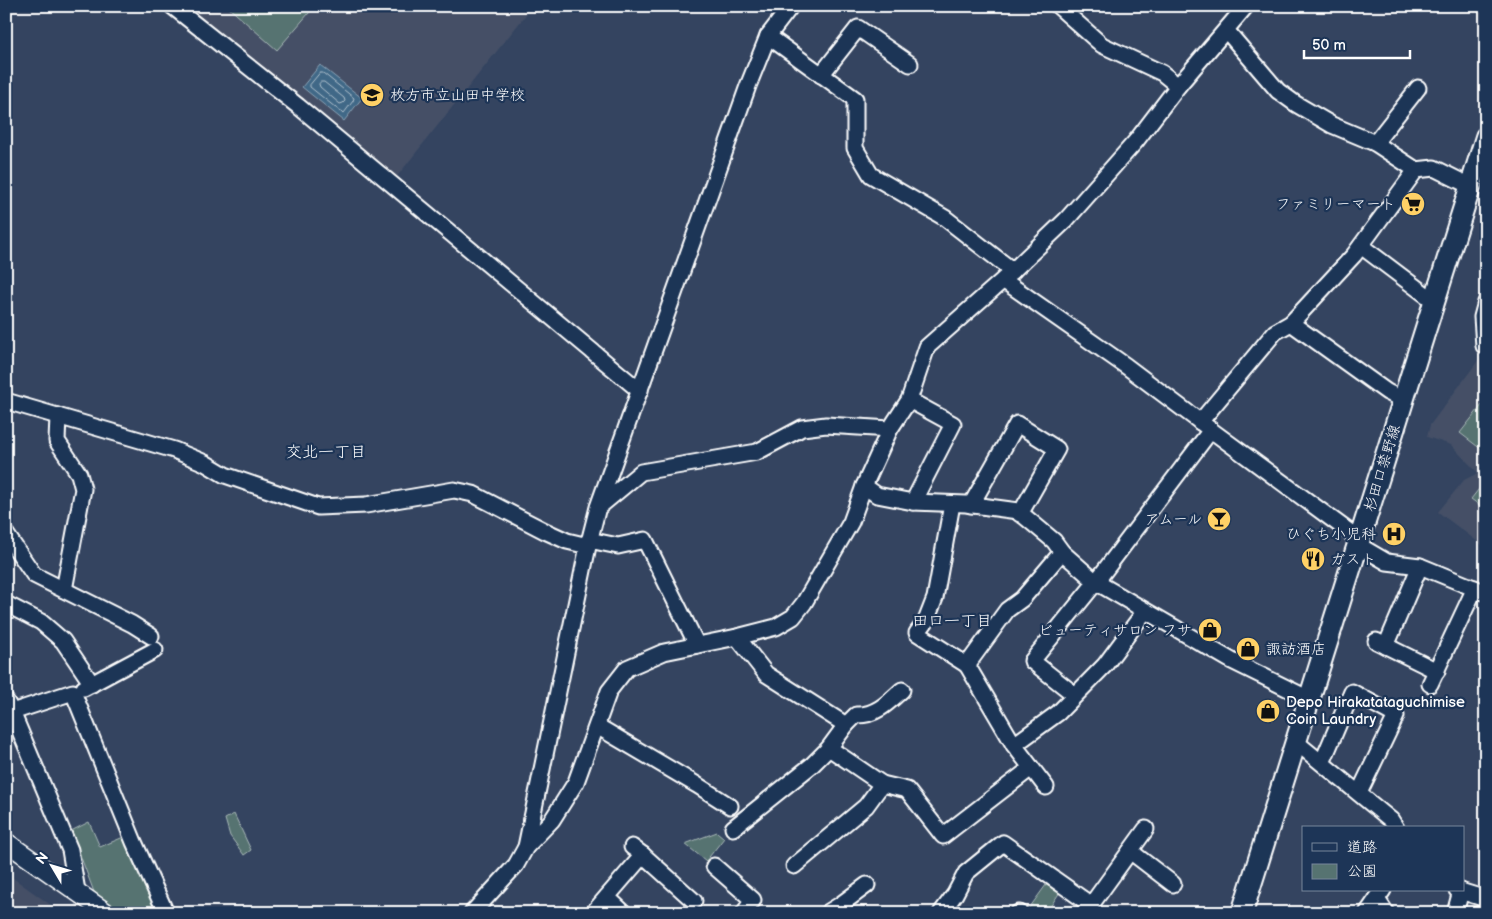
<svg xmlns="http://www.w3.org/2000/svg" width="1492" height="919" font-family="'Balsamiq Sans','Klee One',sans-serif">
<rect width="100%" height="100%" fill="#344460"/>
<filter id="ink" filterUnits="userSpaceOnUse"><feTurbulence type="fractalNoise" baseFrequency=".02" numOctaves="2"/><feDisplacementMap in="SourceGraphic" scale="10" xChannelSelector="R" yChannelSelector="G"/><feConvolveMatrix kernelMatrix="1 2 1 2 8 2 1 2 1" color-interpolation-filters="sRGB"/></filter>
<g filter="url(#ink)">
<g fill="#444f66">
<polygon points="172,6 533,6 391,184"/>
<polygon points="1486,350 1486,548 1438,512 1464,480 1478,473 1451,445 1427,437 1430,425"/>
<polygon points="6,873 62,913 6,913"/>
</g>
<g fill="#567371" stroke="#aab9b8">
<polygon points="227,6 315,6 277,50"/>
<polygon points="1486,400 1486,453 1460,433"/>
<polygon points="1486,480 1486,510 1471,499"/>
<polygon points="234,814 251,850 244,855 230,836 225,819"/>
<polygon points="89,822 100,847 126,836 158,913 123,913 94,892 71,831"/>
<polygon points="717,832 724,838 706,861 685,844"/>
<polygon points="1046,885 1060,892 1046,913 1029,913 1027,911"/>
</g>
<polygon fill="#406887" stroke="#8ca4b7" points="320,65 362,98 344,121 302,87"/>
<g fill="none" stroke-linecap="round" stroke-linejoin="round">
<g stroke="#b3c3cf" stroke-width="1">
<polygon points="320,73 323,73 354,98 353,101 344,113 341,112 310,87 310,85"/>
<polygon points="321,82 324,82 344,98 345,101 343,103 340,104 320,87 319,84"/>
</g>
<g stroke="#fff" stroke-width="19">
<g id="minor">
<polyline points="172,6 298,106 640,391"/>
<polyline points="1058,6 1102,45 1162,73 1178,86"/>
<polyline points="1226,30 1278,91 1296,104 1332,125 1375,143 1416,170 1434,168 1470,186"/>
<polyline points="768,36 855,99 855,148 871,175 945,218 1013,271"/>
<polyline points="821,75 858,28 910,64"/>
<polyline points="1375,143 1418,88"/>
<polyline points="1361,246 1434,301"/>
<polyline points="1003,280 1126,366 1215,433 1359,539"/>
<polyline points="1291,323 1387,392 1403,400"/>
<polyline points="1484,346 1482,317 1486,302"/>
<polyline points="909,400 953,424 913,502"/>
<polyline points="6,401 174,450 205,463 225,475 318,507 366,505 454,490 473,494 545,531 567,541 588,546"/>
<polyline points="58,416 57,441 79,474 83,489 64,590"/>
<polyline points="1200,422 1275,332 1291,323 1354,255 1416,170"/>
<polyline points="864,486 877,495 913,502 966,504 1018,511 1054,541 1062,552 1096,582 1232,661 1309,699"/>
<polyline points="952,504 935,598 926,621 917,633 967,665"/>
<polyline points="971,505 1017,424 1057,449 1020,514"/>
<polyline points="600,506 641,472 757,452 802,428 826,425 890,429"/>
<polyline points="6,534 34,575 132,624 151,636"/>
<polyline points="589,540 618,546 645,540 697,645"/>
<polyline points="1358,545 1387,562 1420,566 1486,593"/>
<polyline points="8,605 41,622 63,641 92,684"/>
<polyline points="1376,641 1437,671"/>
<polyline points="1386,646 1420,566"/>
<polyline points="1430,684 1475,588"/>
<polyline points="84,688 155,650"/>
<polyline points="1075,695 1032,661 1096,582 1211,430"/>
<polyline points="6,701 12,712 70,850 77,891"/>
<polyline points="12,712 73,692 134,842 166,913"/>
<path d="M846 725 856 715C875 716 888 703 902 690"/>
<polyline points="597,726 697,785 730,806"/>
<polyline points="1296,742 1391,820 1396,828"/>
<polyline points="1014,745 1058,713 1105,665 1145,611"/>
<polyline points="829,748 882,784 907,790 943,836 1031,768"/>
<polyline points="1322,763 1352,692 1396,716 1359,793"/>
<polyline points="1046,787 1014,745 967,665 1007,610 1022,599 1062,552"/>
<polyline points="733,828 812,765 829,748 846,725 766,674 737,637"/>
<polyline points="526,847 588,546 598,507 748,86 768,36 791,6"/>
<polyline points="632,847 643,855 694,901"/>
<polyline points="1130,851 1173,884"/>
<polyline points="714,866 753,900 744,913"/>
<polyline points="794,866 866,806 882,784"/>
<polyline points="1457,890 1486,899"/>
<polyline points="607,897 624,913"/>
<polyline points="1377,899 1386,913"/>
<polyline points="1091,905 1146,829"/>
<polyline points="472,913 516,865 526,847 552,820 576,782 609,691 627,668 664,652 737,637 776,627 793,617 804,603 851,522 864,486 890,429 909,400 927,347 1003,280 1066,220 1136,141 1178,86 1246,6"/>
<polyline points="593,913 643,855"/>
<polyline points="827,913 840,905 867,885"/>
<polyline points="941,913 955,894 966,873 1003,843 1091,905 1085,913"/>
<polyline points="1018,913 1020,913"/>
<polyline points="1367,913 1383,890"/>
<polyline points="1455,913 1461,891"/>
</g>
</g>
<g stroke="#fff" stroke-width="21">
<polyline id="tertiary" points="6,842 107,913"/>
</g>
<g stroke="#fff" stroke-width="24">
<polyline id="secondary" points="1242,913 1486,137"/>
</g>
<use href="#minor" stroke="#1d3557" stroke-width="15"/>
<use href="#tertiary" stroke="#1d3557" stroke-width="18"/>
<use href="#secondary" stroke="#1d3557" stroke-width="20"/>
</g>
</g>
<defs>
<g id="school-disc" transform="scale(1.25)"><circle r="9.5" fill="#ffd166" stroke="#1d3557"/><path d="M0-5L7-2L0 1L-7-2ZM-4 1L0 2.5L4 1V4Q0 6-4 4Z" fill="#111"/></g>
<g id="supermarket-disc" transform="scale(1.25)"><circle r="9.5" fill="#ffd166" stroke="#1d3557"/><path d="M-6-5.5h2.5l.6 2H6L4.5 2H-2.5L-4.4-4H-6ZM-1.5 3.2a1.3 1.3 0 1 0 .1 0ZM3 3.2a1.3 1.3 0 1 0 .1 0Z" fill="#111"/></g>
<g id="bar-disc" transform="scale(1.25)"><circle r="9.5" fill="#ffd166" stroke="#1d3557"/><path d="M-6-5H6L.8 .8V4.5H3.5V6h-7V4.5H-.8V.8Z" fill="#111"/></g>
<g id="hospital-disc" transform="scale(1.25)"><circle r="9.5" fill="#ffd166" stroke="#1d3557"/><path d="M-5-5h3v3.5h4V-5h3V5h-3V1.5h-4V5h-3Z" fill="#111"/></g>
<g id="restaurant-disc" transform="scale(1.25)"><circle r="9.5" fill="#ffd166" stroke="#1d3557"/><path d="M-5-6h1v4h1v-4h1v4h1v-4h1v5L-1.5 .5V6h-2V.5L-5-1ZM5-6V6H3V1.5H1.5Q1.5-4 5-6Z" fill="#111"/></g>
<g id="shop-disc" transform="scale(1.25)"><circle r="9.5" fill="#ffd166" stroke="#1d3557"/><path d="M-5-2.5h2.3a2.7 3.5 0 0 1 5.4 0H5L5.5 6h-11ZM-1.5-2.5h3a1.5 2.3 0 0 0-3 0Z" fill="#111"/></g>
</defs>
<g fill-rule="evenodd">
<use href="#school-disc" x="372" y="95"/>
<use href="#supermarket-disc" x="1413" y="204"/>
<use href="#bar-disc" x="1219" y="519"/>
<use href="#hospital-disc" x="1394" y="534"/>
<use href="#restaurant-disc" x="1313" y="559"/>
<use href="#shop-disc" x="1210" y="630"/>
<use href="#shop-disc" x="1248" y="649"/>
<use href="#shop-disc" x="1268" y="711"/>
</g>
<g text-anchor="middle" stroke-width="4.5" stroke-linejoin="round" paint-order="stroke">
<g font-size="15" fill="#fff" stroke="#1d3557" text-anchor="start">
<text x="390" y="100">枚方市立山田中学校</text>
<text x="1396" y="209" text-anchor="end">ファミリーマート</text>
<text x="1202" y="524" text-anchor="end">アムール</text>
<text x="1376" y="539" text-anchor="end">ひぐち小児科</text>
<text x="1330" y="564">ガスト</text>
<text x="1192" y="635" text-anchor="end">ビューティサロン フサ</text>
<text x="1266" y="654">諏訪酒店</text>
<text x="1286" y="707">Depo Hirakatataguchimise<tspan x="1286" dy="17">Coin Laundry</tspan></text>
</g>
<g font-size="15" fill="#fff" stroke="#1d3557">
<text transform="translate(1382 468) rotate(-73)" y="5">杉田口禁野線</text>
</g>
<g font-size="16" fill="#fff" stroke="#1d3557">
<text x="326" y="457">交北一丁目</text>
<text x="952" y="626">田口一丁目</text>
</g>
</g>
<rect width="1492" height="919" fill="none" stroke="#1d3557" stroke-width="25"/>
<rect x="12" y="12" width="1467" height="894" fill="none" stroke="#fff" stroke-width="2" filter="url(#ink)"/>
<rect x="1302" y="826" width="162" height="65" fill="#1d3557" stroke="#77869a"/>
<rect x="1312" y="843" width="25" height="8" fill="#1d3557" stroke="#77869a"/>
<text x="1347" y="852" font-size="15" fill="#ffffff">道路</text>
<rect x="1312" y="864" width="25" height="15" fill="#567371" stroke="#77869a"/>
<text x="1347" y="876" font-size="15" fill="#ffffff">公園</text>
<g transform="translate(52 866) rotate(308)" stroke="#1d3557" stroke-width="4" paint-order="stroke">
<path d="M0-4L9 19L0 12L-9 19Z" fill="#ffffff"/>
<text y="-8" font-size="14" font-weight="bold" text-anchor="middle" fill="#ffffff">N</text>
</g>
<path d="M1304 50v8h106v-8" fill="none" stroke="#ffffff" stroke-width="2.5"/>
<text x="1312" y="50" font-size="15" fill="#ffffff" stroke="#1d3557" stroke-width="4" paint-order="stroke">50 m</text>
</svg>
